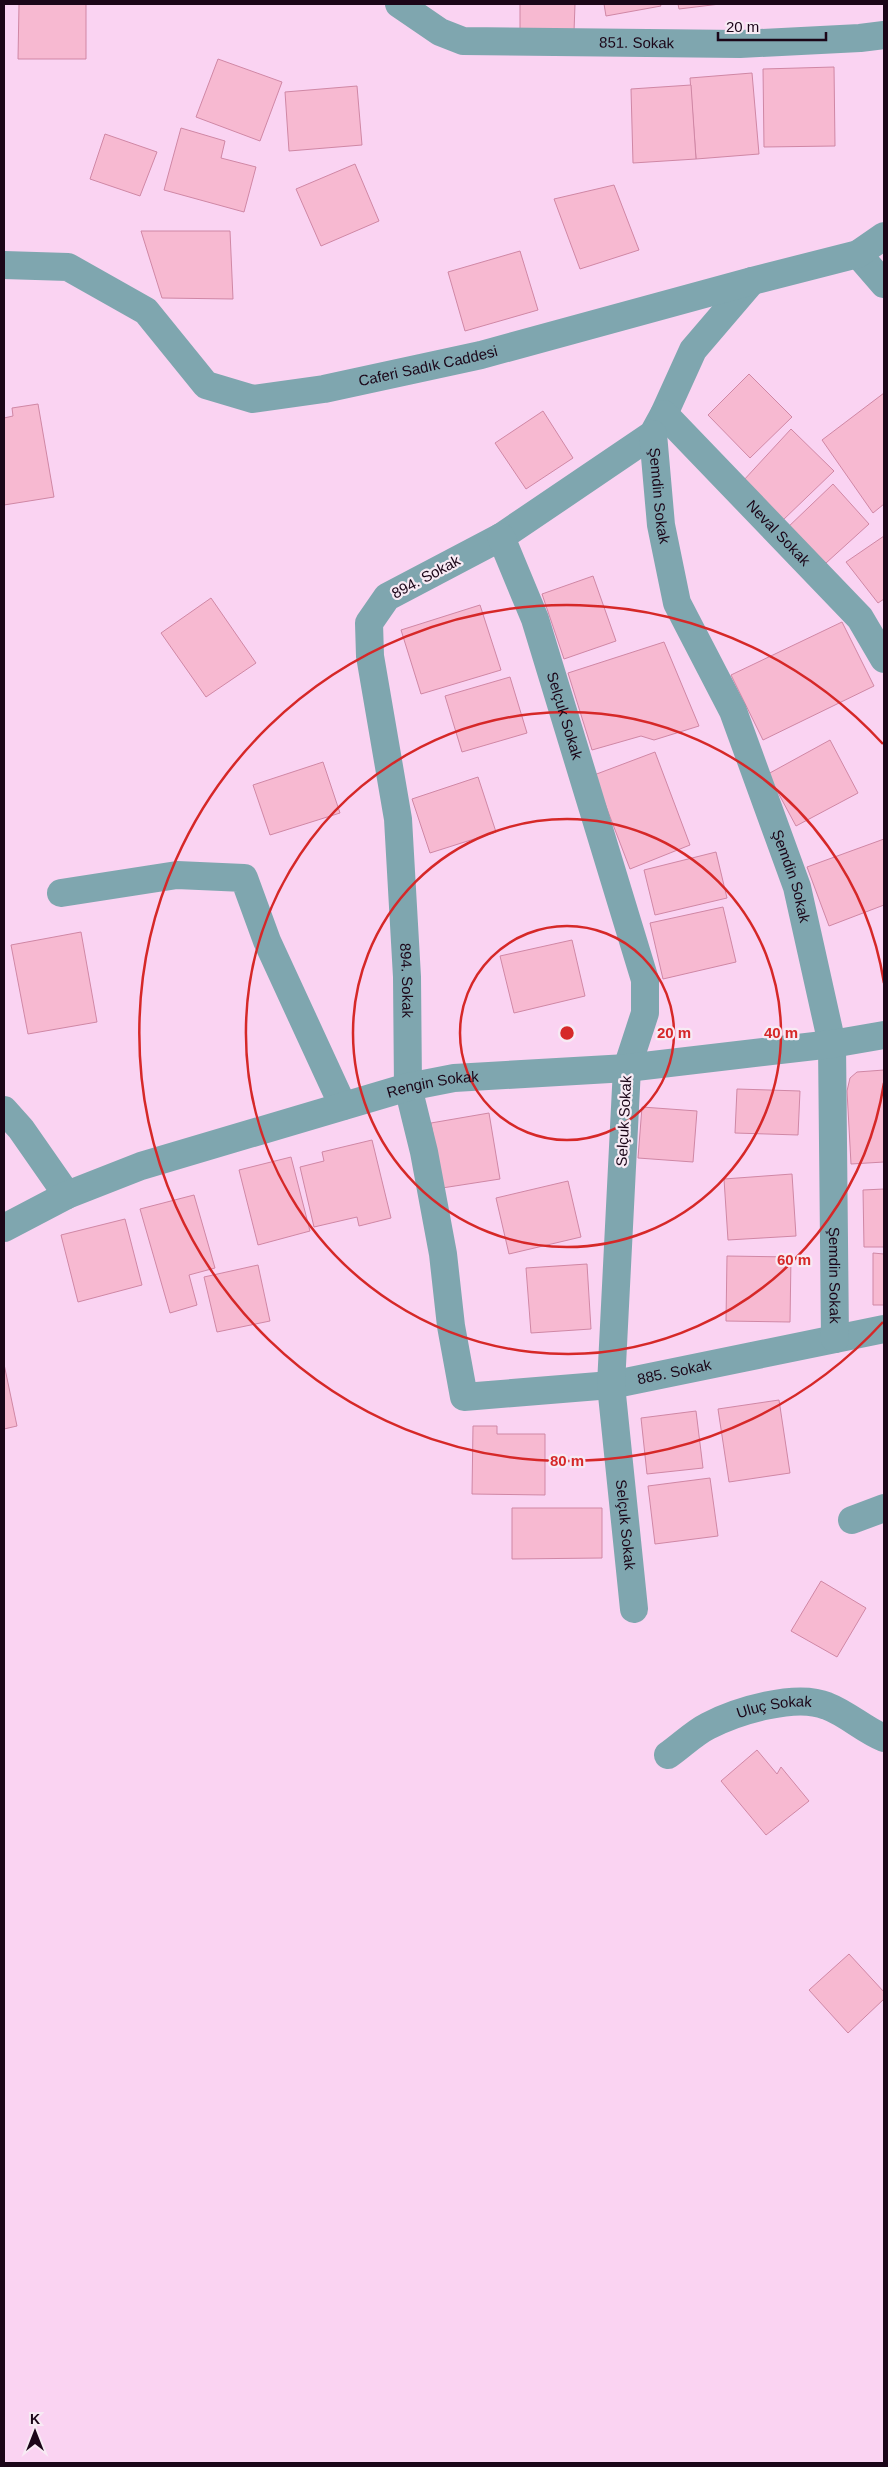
<svg xmlns="http://www.w3.org/2000/svg" width="888" height="2467" font-family="Arial,sans-serif">
<rect width="100%" height="100%" fill="#fad3f2"/>
<g fill="#f7b9d1" stroke="#d087a5">
<polygon points="19,4 86,4 86,59 18,59"/>
<polygon points="520,4 575,4 574,32 520,32"/>
<polygon points="604,4 660,4 661,6 606,16"/>
<polygon points="678,4 720,4 679,9"/>
<polygon points="218,59 282,82 260,141 196,117"/>
<polygon points="834,67 835,146 764,147 763,69"/>
<polygon points="752,73 759,154 696,159 690,78"/>
<polygon points="691,85 696,159 633,163 631,89"/>
<polygon points="357,86 362,145 289,151 285,92"/>
<polygon points="181,128 225,141 221,158 256,167 244,212 164,190"/>
<polygon points="105,134 157,152 140,196 90,179"/>
<polygon points="355,164 379,221 321,246 296,189"/>
<polygon points="614,185 639,250 580,269 554,199"/>
<polygon points="141,231 230,231 233,299 162,298"/>
<polygon points="520,251 538,310 465,331 448,272"/>
<polygon points="749,374 792,417 750,458 708,415"/>
<polygon points="884,393 884,504 873,513 822,440"/>
<polygon points="38,404 54,497 4,505 4,418 13,416 12,408"/>
<polygon points="543,411 573,458 526,489 495,443"/>
<polygon points="791,429 834,471 782,521 743,481"/>
<polygon points="833,484 869,524 826,563 786,529"/>
<polygon points="884,536 884,599 878,603 846,562"/>
<polygon points="593,576 616,641 564,659 542,594"/>
<polygon points="211,598 256,663 206,697 161,633"/>
<polygon points="480,605 501,670 421,694 401,630"/>
<polygon points="842,622 874,686 763,740 731,675"/>
<polygon points="664,642 699,726 654,740 641,736 592,750 568,673"/>
<polygon points="510,677 527,733 462,752 445,696"/>
<polygon points="830,740 858,793 796,826 768,774"/>
<polygon points="655,752 690,845 630,869 594,775"/>
<polygon points="323,762 340,813 270,835 253,785"/>
<polygon points="478,777 496,832 430,853 412,799"/>
<polygon points="884,839 884,905 829,926 807,867"/>
<polygon points="716,852 727,898 655,915 644,870"/>
<polygon points="723,907 736,962 663,979 650,923"/>
<polygon points="81,932 97,1022 28,1034 11,945"/>
<polygon points="572,940 585,996 514,1013 500,956"/>
<polygon points="884,1070 884,1162 851,1164 847,1091 850,1078 857,1072"/>
<polygon points="737,1089 800,1091 798,1135 735,1133"/>
<polygon points="642,1107 697,1111 693,1162 638,1158"/>
<polygon points="489,1113 500,1179 442,1188 431,1123"/>
<polygon points="372,1140 391,1218 359,1226 357,1217 314,1227 300,1167 324,1161 322,1152"/>
<polygon points="291,1157 310,1231 258,1245 239,1170"/>
<polygon points="792,1174 796,1236 728,1240 724,1179"/>
<polygon points="568,1181 581,1237 509,1254 496,1198"/>
<polygon points="884,1189 884,1247 864,1247 863,1190"/>
<polygon points="194,1195 215,1268 189,1275 197,1305 170,1313 140,1209"/>
<polygon points="125,1219 142,1285 78,1302 61,1235"/>
<polygon points="873,1253 884,1254 884,1305 873,1305"/>
<polygon points="727,1256 791,1257 790,1322 726,1321"/>
<polygon points="587,1264 591,1329 531,1333 526,1268"/>
<polygon points="258,1265 270,1321 217,1332 204,1277"/>
<polygon points="4,1364 17,1426 4,1429"/>
<polygon points="779,1400 790,1473 729,1482 718,1409"/>
<polygon points="696,1411 703,1468 647,1474 641,1418"/>
<polygon points="473,1426 497,1426 497,1434 545,1434 545,1495 472,1494"/>
<polygon points="710,1478 718,1536 655,1544 648,1486"/>
<polygon points="512,1508 602,1508 602,1558 512,1559"/>
<polygon points="821,1581 866,1608 837,1657 791,1631"/>
<polygon points="757,1750 777,1774 781,1767 809,1801 766,1835 721,1781"/>
<polygon points="849,1954 884,1992 884,1999 848,2033 809,1990"/>
</g>
<g fill="none" stroke-linecap="round" stroke-linejoin="round">
<g stroke="#7fa6af" stroke-width="28">
<path id="s1" d="M399 4 440 32 463 41 740 44 860 38 884 35"/>
<polyline points="858,254 884,284"/>
<path id="s2" d="M752 281 693 350 664 414 653 434 501 537 387 597 369 623 370 656 398 819 407 977 408 1087 424 1152 443 1254 451 1326 464 1397 611 1385 884 1329"/>
<path id="s3" d="M664 414 860 618 884 659"/>
<path id="s4" d="M653 434 661 525 677 603 733 711 797 887 832 1044 835 1339"/>
<path id="s5" d="M501 537 535 619 645 980V1013L627 1068 611 1385 634 1609"/>
<polyline points="61,893 177,875 244,878 267,941 343,1106"/>
<polyline points="4,1110 21,1129 67,1195"/>
<path id="s6" d="M4 1228 67 1195 141 1166 408 1087 454 1078 627 1068 832 1044 884 1035"/>
<polyline points="852,1520 884,1508"/>
<path id="s7" d="M668 1755C681 1746 694 1733 708 1726 737 1711 796 1693 827 1706 848 1714 864 1730 884 1738"/>
</g>
<path stroke="#7fa6af" stroke-width="28" id="s8" d="M4 265 68 267 146 311 206 385 253 399 324 389 481 355 752 281 858 254 884 236"/>
</g>
<g fill="none" stroke="#d62828" stroke-width="2.5">
<circle cx="567" cy="1033" r="107"/>
<circle cx="567" cy="1033" r="214"/>
<path d="M884 1083A321 321 0 1 1 884 983"/>
<path d="M883 1322A428 428 0 1 1 883 744"/>
</g>
<g text-anchor="middle" stroke-width="4.5" stroke-linejoin="round" paint-order="stroke">
<g font-size="15" fill="#1b0618" stroke="#f7eaf4">
<text dy="5" stroke="none"><textPath href="#s1" startOffset="248">851. Sokak</textPath></text>
<text dy="5" stroke="none"><textPath href="#s8" startOffset="476">Caferi Sadık Caddesi</textPath></text>
<text dy="5" stroke="none"><textPath href="#s4" startOffset="62">Şemdin Sokak</textPath></text>
<text dy="5" stroke="none"><textPath href="#s3" startOffset="165">Neval Sokak</textPath></text>
<text transform="translate(426 577) rotate(-28)" y="5">894. Sokak</text>
<text dy="5" stroke="none"><textPath href="#s5" startOffset="190">Selçuk Sokak</textPath></text>
<text dy="5" stroke="none"><textPath href="#s4" startOffset="468">Şemdin Sokak</textPath></text>
<text dy="5" stroke="none"><textPath href="#s2" startOffset="888">894. Sokak</textPath></text>
<text dy="5" stroke="none"><textPath href="#s6" startOffset="454">Rengin Sokak</textPath></text>
<text transform="translate(624 1121) rotate(-87)" y="5">Selçuk Sokak</text>
<text dy="5" stroke="none"><textPath href="#s4" startOffset="872">Şemdin Sokak</textPath></text>
<text dy="5" stroke="none"><textPath href="#s2" startOffset="1522">885. Sokak</textPath></text>
<text dy="5" stroke="none"><textPath href="#s5" startOffset="1015">Selçuk Sokak</textPath></text>
<text dy="5" stroke="none"><textPath href="#s7" startOffset="119">Uluç Sokak</textPath></text>
</g>
</g>
<circle cx="567" cy="1033" r="8" fill="#d62828" stroke="#f7eaf4" stroke-width="2.5"/>
<g font-size="15" text-anchor="middle" font-weight="bold" fill="#d62828" stroke="#f7eaf4" stroke-width="4.5" stroke-linejoin="round" paint-order="stroke">
<text x="674" y="1038">20 m</text>
<text x="781" y="1038">40 m</text>
<text x="794" y="1265">60 m</text>
<text x="567" y="1466">80 m</text>
</g>
<rect width="888" height="2467" fill="none" stroke="#1b0618" stroke-width="10"/>
<g transform="translate(35 2432)" stroke="#f7eaf4" stroke-width="4" paint-order="stroke">
<path d="M0-4L9 19L0 12L-9 19Z" fill="#1b0618"/>
<text y="-8" font-size="14" font-weight="bold" text-anchor="middle" fill="#1b0618">K</text>
</g>
<path d="M718 32v8h108v-8" fill="none" stroke="#1b0618" stroke-width="2.5"/>
<text x="726" y="32" font-size="15" fill="#1b0618" stroke="#f7eaf4" stroke-width="4" paint-order="stroke">20 m</text>
</svg>
